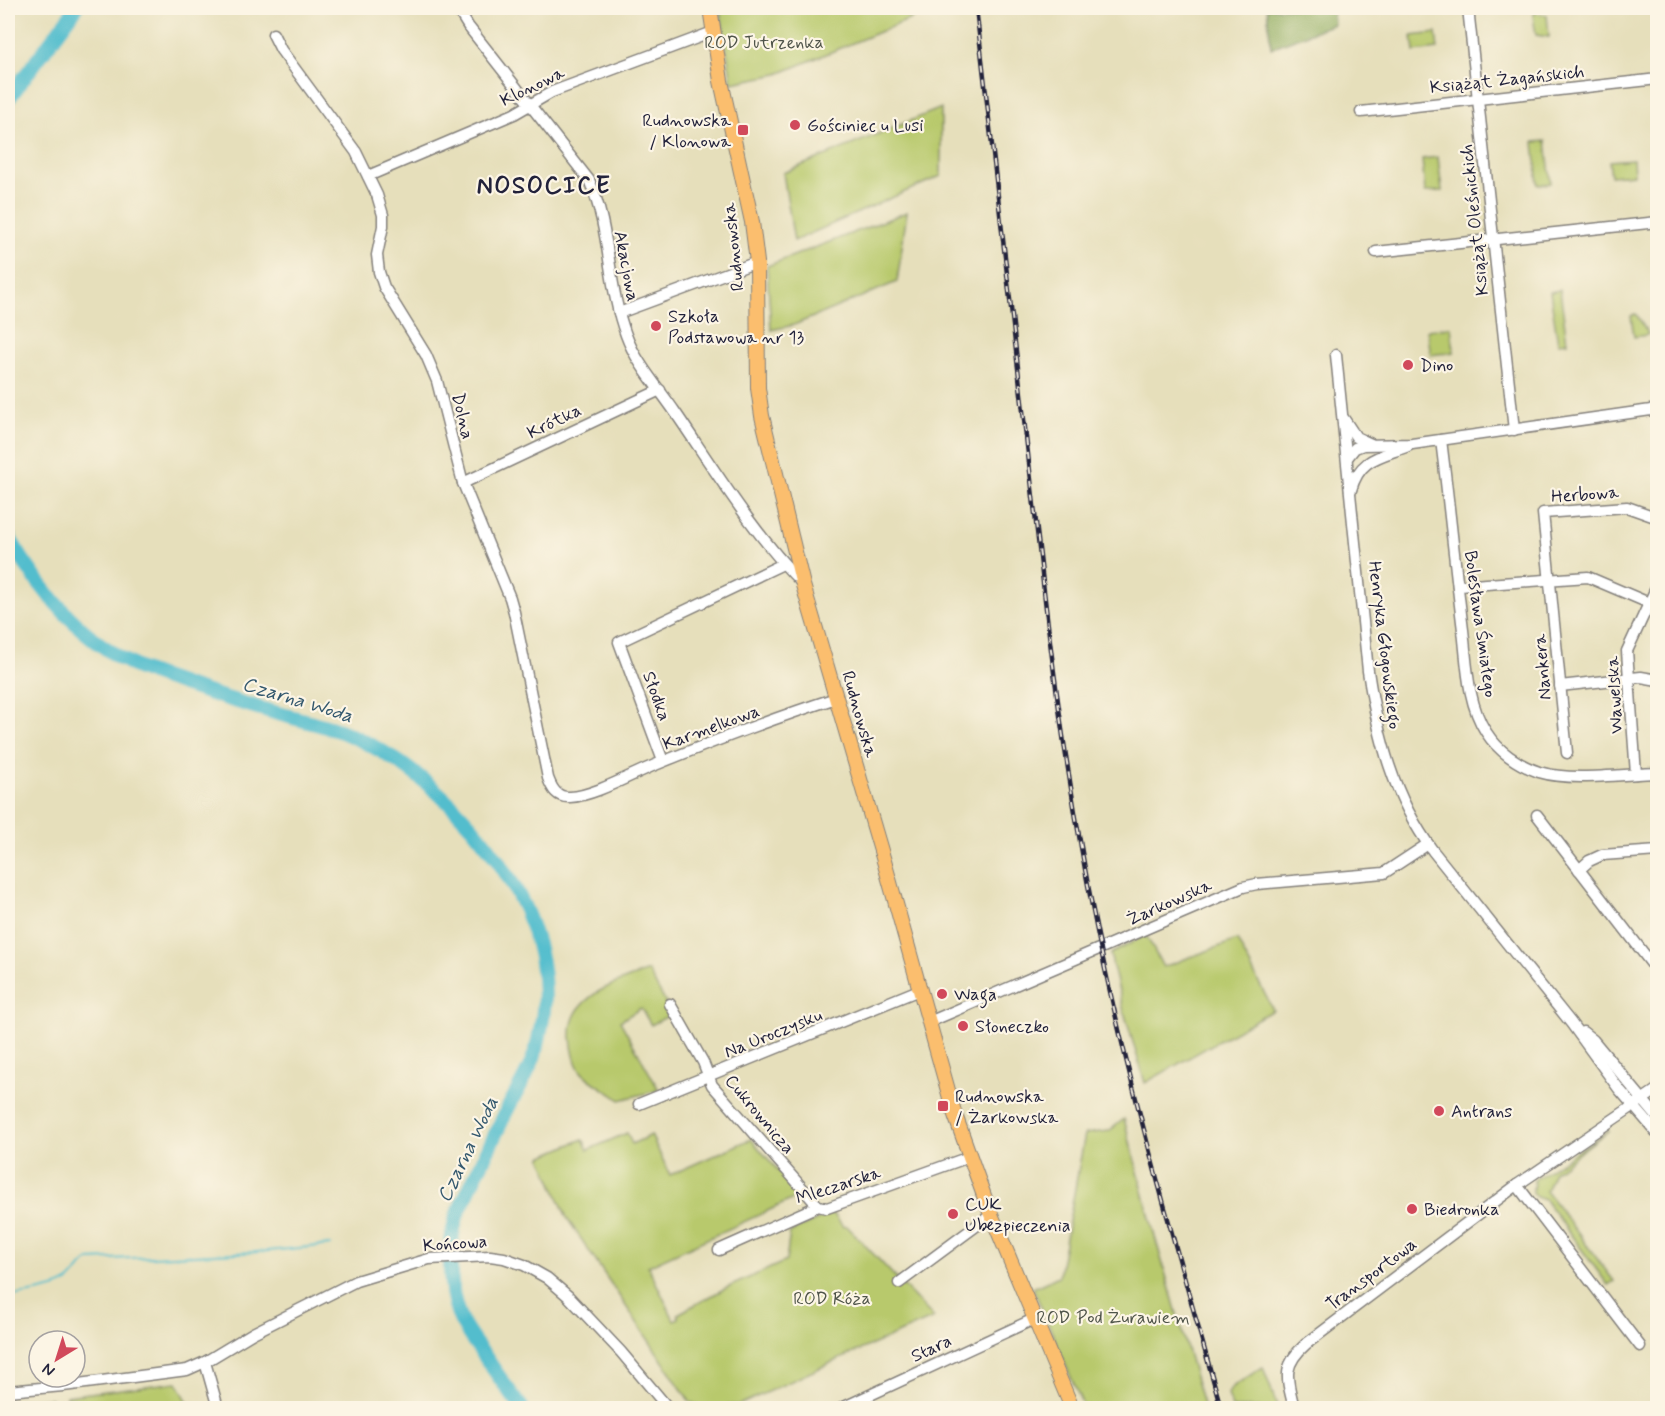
<svg xmlns="http://www.w3.org/2000/svg" width="1665" height="1416" font-family="Mynerve,sans-serif">
<rect width="100%" height="100%" fill="#fcf5e5"/>
<filter id="ink" filterUnits="userSpaceOnUse"><feTurbulence type="fractalNoise" baseFrequency=".0167" numOctaves="2"/><feDisplacementMap in="SourceGraphic" scale="12" xChannelSelector="R" yChannelSelector="G"/><feConvolveMatrix kernelMatrix="1 2 1 2 8 2 1 2 1" color-interpolation-filters="sRGB"/></filter>
<filter id="wash" filterUnits="userSpaceOnUse"><feTurbulence type="fractalNoise" baseFrequency=".008" numOctaves="4" result="noise"/><feDisplacementMap in="SourceGraphic" scale="24" xChannelSelector="R" yChannelSelector="G"/><feGaussianBlur stdDeviation="1.35" result="paint"/><feColorMatrix in="noise" values="0 0 0 0 0 0 0 0 0 0 0 0 0 0 0 0 0 1.4 0 .05"/><feComposite in="paint" operator="in"/></filter>
<g filter="url(#wash)">
<rect width="100%" height="100%" fill="#e6dfbb"/>
<g fill="#b8c96c" stroke="#6d7654" stroke-width="1.5">
<polygon points="720,8 937,8 778,74 732,83"/>
<polygon points="1535,13 1547,15 1549,37 1536,35 1533,16"/>
<polygon points="1436,33 1438,49 1414,52 1412,36"/>
<polygon points="941,108 941,176 794,241 783,173"/>
<polygon points="1546,141 1551,183 1538,185 1534,142"/>
<polygon points="1438,157 1442,191 1425,192 1422,159"/>
<polygon points="1633,159 1634,174 1611,176 1609,161"/>
<polygon points="907,212 897,282 794,325 771,330 767,266"/>
<polygon points="1560,290 1567,342 1558,343 1550,292"/>
<polygon points="1636,314 1648,333 1647,335 1634,337 1631,316"/>
<polygon points="1451,327 1454,352 1431,355 1427,330"/>
<polygon points="1146,935 1163,967 1237,940 1273,1010 1145,1083 1124,1012 1110,954"/>
<path d="M648 971 672 1014 651 1025 641 1008 620 1021 659 1090 620 1100C608 1090 587 1081 579 1069 574 1060 572 1048 571 1038 568 995 615 984 648 971Z"/>
<polygon points="1124,1119 1155,1237 1204,1408 1084,1408 1033,1288 1059,1276 1085,1134 1109,1131"/>
<polygon points="1609,1130 1554,1172 1546,1191 1614,1281 1608,1285 1545,1200 1536,1197 1533,1192 1534,1180"/>
<polygon points="627,1133 632,1144 651,1135 670,1175 751,1139 800,1196 648,1266 674,1320 679,1318 678,1314 722,1290 786,1261 790,1232 833,1213 843,1227 847,1226 934,1318 837,1360 739,1405 702,1407 690,1402 567,1218 541,1157 583,1139 588,1150"/>
<polygon points="1263,1367 1278,1408 1232,1408 1228,1394 1232,1387"/>
<polygon points="177,1382 191,1408 53,1408 67,1407 66,1396"/>
<polygon points="51,1398 52,1408 9,1408 19,1400"/>
</g>
<polygon fill="#92ad60" stroke="#5a684e" stroke-width="1.5" points="1267,8 1332,8 1334,24 1271,48"/>
<g fill="none" stroke-linecap="round" stroke-linejoin="round">
<path stroke="#52bdcd" stroke-width="2" d="M8 1297C25 1293 55 1291 69 1281 77 1275 80 1265 89 1260L257 1252 330 1245"/>
<g stroke="#52bdcd" stroke-width="15">
<polyline points="8,99 76,8"/>
<path d="M8 536C38 588 80 637 134 666 147 673 162 677 176 682 209 694 242 703 276 713 298 719 321 724 343 732 445 773 558 899 543 1015 541 1029 538 1045 533 1059 526 1078 513 1097 504 1116 488 1149 473 1182 457 1215 448 1244 448 1288 459 1316 465 1331 475 1343 484 1355 496 1373 509 1391 522 1408"/>
</g>
</g>
</g>
<g filter="url(#ink)">
<g fill="none" stroke-linecap="round" stroke-linejoin="round">
<g stroke="#84807b" stroke-width="13">
<g id="minor">
<path d="M457 8 468 26 589 180C611 229 607 285 626 335 636 363 658 387 675 412 714 469 755 536 803 584"/>
<polyline points="1468,8 1514,430"/>
<path d="M273 34 281 50 356 152 377 195 383 215V226L377 255 379 272 384 287 426 355 437 381 463 483 510 598 514 612 548 778C552 789 557 798 570 797 594 796 632 774 655 765 714 741 775 718 836 698"/>
<polyline points="1361,112 1658,79"/>
<polyline points="368,176 514,114 552,92 713,32"/>
<polyline points="1376,252 1658,222"/>
<polyline points="619,313 757,262"/>
<path d="M1336 355 1368 671C1378 737 1393 797 1433 851L1571 1023 1619 1089 1658 1134"/>
<polyline points="1344,419 1356,437 1371,444"/>
<path d="M1441 440C1449 503 1455 567 1463 630 1467 663 1467 703 1486 732 1498 751 1518 765 1539 772 1572 782 1623 774 1658 773"/>
<polyline points="1347,458 1355,448 1363,445 1412,444 1658,409"/>
<polyline points="463,483 660,390"/>
<path d="M1351 490C1360 457 1381 457 1408 446"/>
<polyline points="1458,586 1588,577 1649,603"/>
<polyline points="1560,686 1641,677 1658,680"/>
<polyline points="1567,753 1543,513 1627,507 1658,518"/>
<polyline points="663,761 619,642 783,564"/>
<polyline points="1636,774 1627,651 1658,584"/>
<polyline points="1537,815 1658,972"/>
<polyline points="1579,870 1589,861 1602,855 1658,851"/>
<polyline points="670,1004 703,1062 712,1085 818,1206"/>
<polyline points="929,1022 1243,887 1257,884 1384,873 1428,844"/>
<polyline points="1583,1032 1593,1040 1658,1118"/>
<polyline points="639,1104 919,990"/>
<polyline points="1517,1185 1640,1346"/>
<polyline points="719,1250 818,1206 827,1208 969,1157"/>
<polyline points="899,1283 991,1215"/>
<polyline points="205,1362 218,1408"/>
<polyline points="8,1391 63,1386 187,1370 205,1362 253,1333 356,1281 429,1259 490,1256 504,1258 524,1265 547,1278 568,1296 621,1352 668,1408"/>
<polyline points="842,1408 1034,1319"/>
<path d="M1294 1408C1287 1379 1281 1366 1306 1344L1517 1185 1658 1089"/>
</g>
</g>
<g stroke="#84807b" stroke-width="16">
<polyline id="major" points="710,8 721,81 752,222 757,262 758,388 762,416 803,585 884,861 954,1112 988,1207 1072,1408"/>
</g>
<use href="#minor" stroke="#fff" stroke-width="10"/>
<use href="#major" stroke="#fbbe6e" stroke-width="14"/>
<g stroke="#22223b" stroke-width="4.5">
<path id="rail" d="M976 8 1049 634C1064 753 1083 871 1109 987 1141 1129 1182 1269 1221 1408"/>
</g>
<use href="#rail" stroke="#fcf5e5" stroke-width="2" stroke-dasharray="7" stroke-linecap="butt"/>
</g>
</g>
<g fill="#d1495b" stroke="#fcf5e5" stroke-width="2">
<circle cx="795" cy="125" r="6"/>
<rect x="737" y="124" width="12" height="12" rx="3"/>
<circle cx="656" cy="326" r="6"/>
<circle cx="1408" cy="365" r="6"/>
<circle cx="942" cy="994" r="6"/>
<circle cx="963" cy="1026" r="6"/>
<rect x="937" y="1100" width="12" height="12" rx="3"/>
<circle cx="1439" cy="1111" r="6"/>
<circle cx="1412" cy="1209" r="6"/>
<circle cx="953" cy="1214" r="6"/>
</g>
<g text-anchor="middle" stroke-width="4.5" stroke-linejoin="round" paint-order="stroke">
<g font-size="18" fill="#4f544a" stroke="#fcf5e5">
<text x="764" y="48">ROD Jutrzenka</text>
<text x="832" y="1304">ROD Róża</text>
<text x="1113" y="1323">ROD Pod Żurawiem</text>
</g>
<g font-size="18" fill="#22223b" stroke="#fcf5e5">
<text transform="translate(1507 79) rotate(-6)" y="6">Książąt Żagańskich</text>
<text transform="translate(532 86) rotate(-26)" y="6">Klonowa</text>
<text transform="translate(1474 220) rotate(-96)" y="6">Książąt Oleśnickich</text>
<text transform="translate(733 247) rotate(-96)" y="6">Rudnowska</text>
<text transform="translate(627 266) rotate(79)" y="6">Akacjowa</text>
<text transform="translate(463 416) rotate(77)" y="6">Dolna</text>
<text transform="translate(554 421) rotate(-26)" y="6">Krótka</text>
<text transform="translate(1585 494) rotate(-4)" y="6">Herbowa</text>
<text transform="translate(1481 624) rotate(82)" y="6">Bolesława Śmiałego</text>
<text transform="translate(1385 645) rotate(83)" y="6">Henryka Głogowskiego</text>
<text transform="translate(1542 667) rotate(-95)" y="6">Nankera</text>
<text transform="translate(1614 695) rotate(-93)" y="6">Wawelska</text>
<text transform="translate(657 696) rotate(70)" y="6">Słodka</text>
<text transform="translate(860 714) rotate(74)" y="6">Rudnowska</text>
<text transform="translate(711 727) rotate(-20)" y="6">Karmelkowa</text>
<text transform="translate(1169 902) rotate(-24)" y="6">Żarkowska</text>
<text transform="translate(773 1033) rotate(-22)" y="6">Na Uroczysku</text>
<text transform="translate(760 1114) rotate(50)" y="6">Cukrownicza</text>
<text transform="translate(838 1185) rotate(-18)" y="6">Mleczarska</text>
<text transform="translate(455 1243) rotate(-4)" y="6">Końcowa</text>
<text transform="translate(1371 1274) rotate(-37)" y="6">Transportowa</text>
<text transform="translate(931 1348) rotate(-25)" y="6">Stara</text>
</g>
<g font-size="18" fill="#22223b" stroke="#fcf5e5" text-anchor="start">
<text x="731" y="126" text-anchor="end">Rudnowska<tspan x="731" dy="21">/ Klonowa</tspan></text>
<text x="807" y="131">Gościniec u Lusi</text>
<text x="668" y="322">Szkoła<tspan x="668" dy="21">Podstawowa nr 13</tspan></text>
<text x="1420" y="371">Dino</text>
<text x="954" y="1000">Waga</text>
<text x="975" y="1032">Słoneczko</text>
<text x="955" y="1102">Rudnowska<tspan x="955" dy="21">/ Żarkowska</tspan></text>
<text x="1451" y="1117">Antrans</text>
<text x="965" y="1210">CUK<tspan x="965" dy="21">Ubezpieczenia</tspan></text>
<text x="1424" y="1215">Biedronka</text>
</g>
<g font-size="20" font-style="italic" fill="#33586e" stroke="#fcf5e5">
<text transform="translate(298 699) rotate(17)" y="7">Czarna Woda</text>
<text transform="translate(467 1149) rotate(-64)" y="7">Czarna Woda</text>
</g>
<g font-size="24" font-weight="bold" letter-spacing="1.5" fill="#22223b" stroke="#fcf5e5">
<text x="544" y="193">NOSOCICE</text>
</g>
</g>
<rect width="1665" height="1416" fill="none" stroke="#fcf5e5" stroke-width="30"/>
<g transform="translate(57 1359) rotate(218)"><circle r="28" fill="#fcf5e5" stroke="#a5a1a1" stroke-width="1.5"/>
<path d="M0-4.5L10 22L0 15L-10 22Z" fill="#d1495b"/>
<text y="-9" font-size="16" font-weight="bold" text-anchor="middle" fill="#22223b">N</text>
</g>
</svg>
